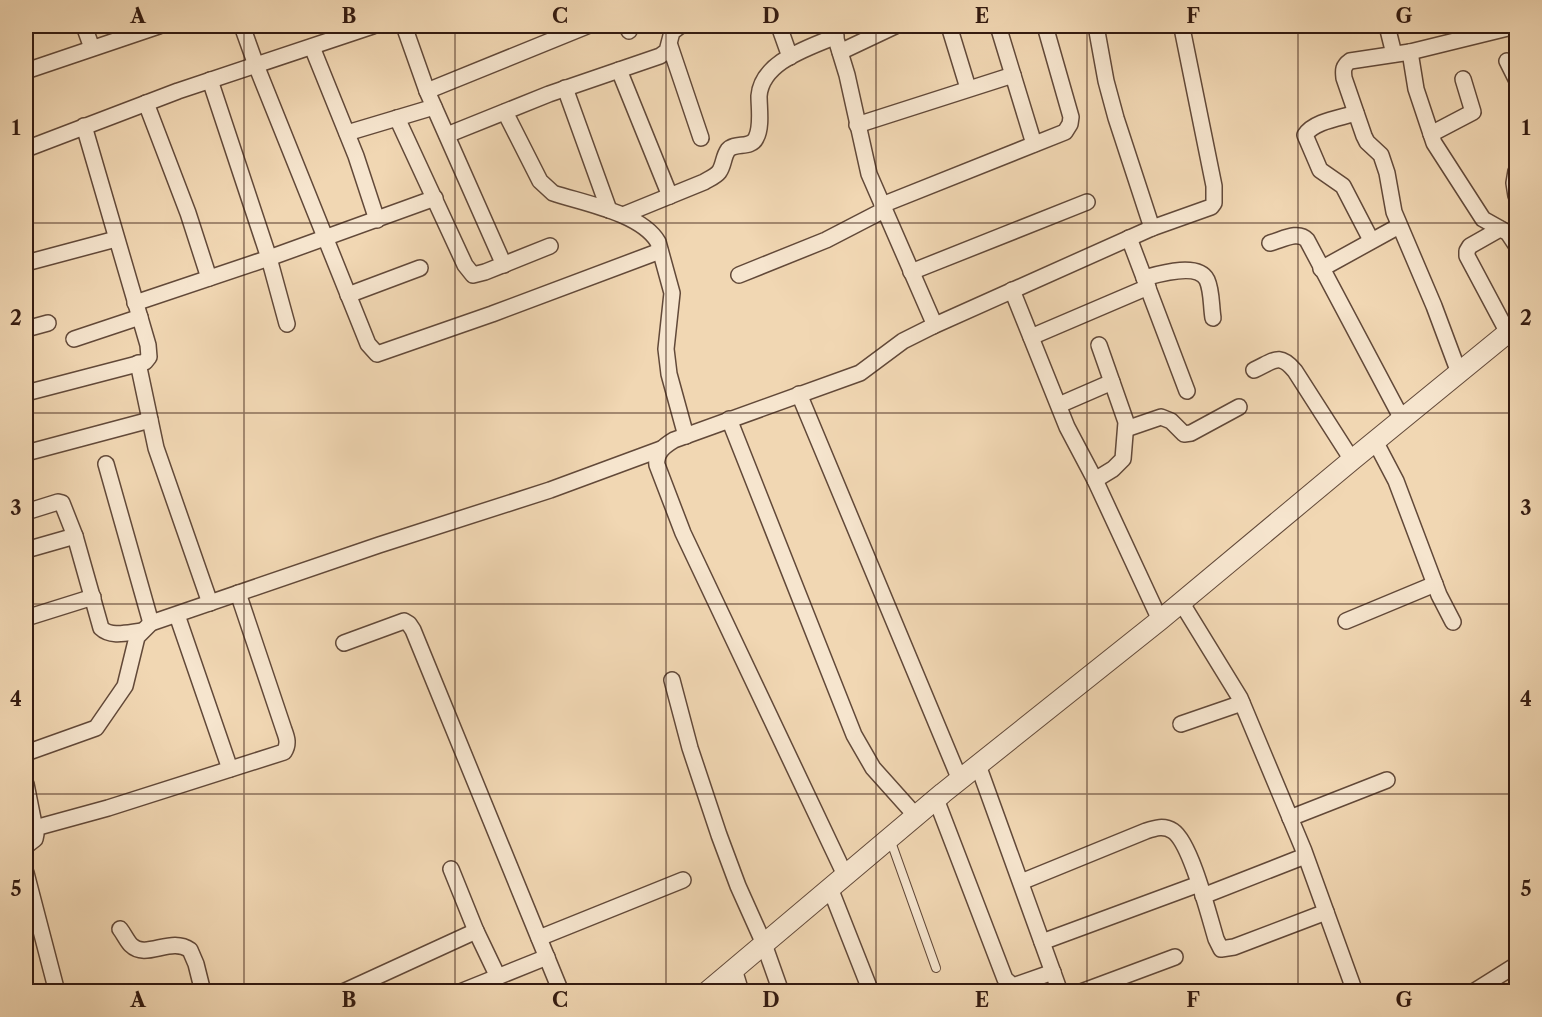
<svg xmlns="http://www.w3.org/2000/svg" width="1542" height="1017" font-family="'Libre Caslon Text',serif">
<rect width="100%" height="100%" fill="#f1d7b3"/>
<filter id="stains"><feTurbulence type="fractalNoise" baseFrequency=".00333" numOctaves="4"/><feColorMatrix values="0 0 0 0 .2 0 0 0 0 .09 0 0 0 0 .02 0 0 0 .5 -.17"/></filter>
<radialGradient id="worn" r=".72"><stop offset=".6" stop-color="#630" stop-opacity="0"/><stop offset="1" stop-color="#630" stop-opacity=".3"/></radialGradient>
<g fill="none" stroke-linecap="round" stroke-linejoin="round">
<g stroke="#624939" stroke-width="10">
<polyline id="service" points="890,839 936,968"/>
</g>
<g stroke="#624939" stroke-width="18">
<g id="minor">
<polyline points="84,26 92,48"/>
<polyline points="242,26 256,65 368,344 377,354 492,314 660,251"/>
<polyline points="404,26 427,91 504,265"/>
<polyline points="627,26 629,31"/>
<polyline points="779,26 790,57"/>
<path d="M832 26 847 75 869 174 933 321V326L903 341 860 373 674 440C664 446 655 453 657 465L683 533 845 875"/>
<polyline points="949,26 968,88"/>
<polyline points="998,26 1034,144"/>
<polyline points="1096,26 1106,81 1116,118 1152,228"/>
<polyline points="1387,26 1394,54"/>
<polyline points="670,46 701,138"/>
<polyline points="312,47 356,156 377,220"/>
<polyline points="840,52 895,26"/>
<polyline points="1410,52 1416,89 1434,143 1483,219 1508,233 1516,245"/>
<polyline points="1507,61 1516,79"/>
<polyline points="619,70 670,196"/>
<polyline points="26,71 159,26"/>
<polyline points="210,80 269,258 287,324"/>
<polyline points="565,88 609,210"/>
<polyline points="427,91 587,26"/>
<polyline points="146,103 188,213 209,278"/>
<path d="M505 112 540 181 553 193C583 203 641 213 658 242L672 293 666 349 669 374 686 436"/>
<path d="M1356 113C1341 118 1314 121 1305 135L1320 170 1343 186 1371 240"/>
<polyline points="397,118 465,265 473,275 485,272 550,246"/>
<polyline points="857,125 1013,75"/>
<polyline points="347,133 434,107"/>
<polyline points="1431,134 1473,112 1463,79"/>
<polyline points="447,135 549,94 660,56 667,51 672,32 680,26"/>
<polyline points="26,149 178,91 373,26"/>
<polyline points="1516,171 1514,183 1516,196"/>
<polyline points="882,205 1065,132 1070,124 1071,117 1045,26"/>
<path d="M623 215 704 182C709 179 716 176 719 172 724 165 723 157 728 150 735 142 751 149 756 138 762 127 759 108 759 96 762 61 809 48 836 36"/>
<polyline points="1500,229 1470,246 1467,251 1467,256 1508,333"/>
<polyline points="1129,238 1187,391"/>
<path d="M1270 243C1282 240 1298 230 1307 240L1402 419"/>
<polyline points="26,263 116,239"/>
<polyline points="1321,269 1399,226"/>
<polyline points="911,272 1087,202"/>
<polyline points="739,275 826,240 884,210"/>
<path d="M1144 278C1159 274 1198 262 1207 280 1212 291 1211 306 1213 318"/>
<polyline points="1012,290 1067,427 1095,480 1160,620"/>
<polyline points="348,295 420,268"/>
<polyline points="135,303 269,258 435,198"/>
<polyline points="933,326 1152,228 1211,207 1214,203 1214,186 1183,33 1184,26"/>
<polyline points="26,329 48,323"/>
<polyline points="1031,337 1148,287"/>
<polyline points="74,339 140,317"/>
<polyline points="138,363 156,448 210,603"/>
<path d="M1254 370C1274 361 1279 352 1295 371L1352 460"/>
<path d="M1459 373 1434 306 1394 212 1387 173 1381 155 1367 142 1364 136 1344 78C1343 70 1343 66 1350 61L1410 52 1516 26"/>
<polyline points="26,393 145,362 149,357 148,345 84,126"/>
<polyline points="799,394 960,780"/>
<polyline points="1059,405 1112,382"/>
<polyline points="729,419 854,735 873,768 916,816"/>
<polyline points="1126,429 1161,417 1171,421 1184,434 1191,433 1239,407"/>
<polyline points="1375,441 1396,481 1439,595 1453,622"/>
<polyline points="26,453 150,420"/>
<polyline points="106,464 151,623"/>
<polyline points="1095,480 1113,469 1123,459 1126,422 1099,345"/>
<path d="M26 512 58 502 62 503 75 536 101 628C111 638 130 632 142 631"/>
<polyline points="26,550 75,536"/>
<polyline points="1181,602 1240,698 1304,851 1355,992"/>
<polyline points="177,615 230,769"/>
<polyline points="26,618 93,597"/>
<polyline points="1346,621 1435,584"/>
<polyline points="344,643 404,621 409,624 413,630 561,992"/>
<polyline points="672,680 690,748 719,835 738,886 764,944 781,992"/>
<polyline points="1181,724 1242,703"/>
<polyline points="26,753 96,728 125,686 137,637 151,623 379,545 550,490 661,449"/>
<polyline points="978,765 1060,992"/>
<polyline points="26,784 36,834 35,839 26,846"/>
<polyline points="936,799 1005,979 1013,986 1053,972"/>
<polyline points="1290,818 1387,780"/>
<path d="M35 828 108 808 284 752C289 744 287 738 284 730L238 593"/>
<polyline points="451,869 476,931 498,977"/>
<polyline points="26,873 57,992"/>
<path d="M1021 882 1146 831C1155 828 1164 825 1173 831 1191 843 1209 916 1216 939L1221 949 1234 947 1326 912"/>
<polyline points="830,888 871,992"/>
<polyline points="1203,896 1305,856"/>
<path d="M120 929C124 934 127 941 131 945 146 960 171 936 190 950L196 964 203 992"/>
<polyline points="539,938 683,880"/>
<polyline points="1042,942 1199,884"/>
<polyline points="734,969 741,992"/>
<polyline points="343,992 476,931"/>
<polyline points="460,992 547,957"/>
<polyline points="1081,992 1175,957"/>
<polyline points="1473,992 1516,965"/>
</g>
</g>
<g stroke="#624939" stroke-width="22">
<polyline id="tertiary" points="707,992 943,793 1160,620 1352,460 1516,326"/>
</g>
<use href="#service" stroke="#f6e5ce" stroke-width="8"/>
<use href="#minor" stroke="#f6e5ce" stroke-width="15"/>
<use href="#tertiary" stroke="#f6e5ce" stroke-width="20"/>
</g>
<path fill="none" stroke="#331a10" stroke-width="1.5" stroke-opacity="0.55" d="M244 26V992M455 26V992M666 26V992M876 26V992M1087 26V992M1298 26V992M26 223H1516M26 413H1516M26 604H1516M26 794H1516"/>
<rect width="1542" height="1017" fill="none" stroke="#f1d7b3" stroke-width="66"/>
<rect x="33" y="33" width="1476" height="951" fill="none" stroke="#331a10" stroke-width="2"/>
<g font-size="20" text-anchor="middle" font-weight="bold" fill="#331a10">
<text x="138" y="23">A</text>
<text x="349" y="23">B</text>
<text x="560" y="23">C</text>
<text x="771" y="23">D</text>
<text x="982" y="23">E</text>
<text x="1193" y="23">F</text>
<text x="1404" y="23">G</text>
<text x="16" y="135">1</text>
<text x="1526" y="135">1</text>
<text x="16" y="325">2</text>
<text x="1526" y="325">2</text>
<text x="16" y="515">3</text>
<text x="1526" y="515">3</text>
<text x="16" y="706">4</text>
<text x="1526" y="706">4</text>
<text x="16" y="896">5</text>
<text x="1526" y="896">5</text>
<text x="138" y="1007">A</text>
<text x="349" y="1007">B</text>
<text x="560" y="1007">C</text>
<text x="771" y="1007">D</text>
<text x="982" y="1007">E</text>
<text x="1193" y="1007">F</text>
<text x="1404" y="1007">G</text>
</g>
<rect width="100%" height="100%" filter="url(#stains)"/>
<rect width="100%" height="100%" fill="url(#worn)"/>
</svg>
